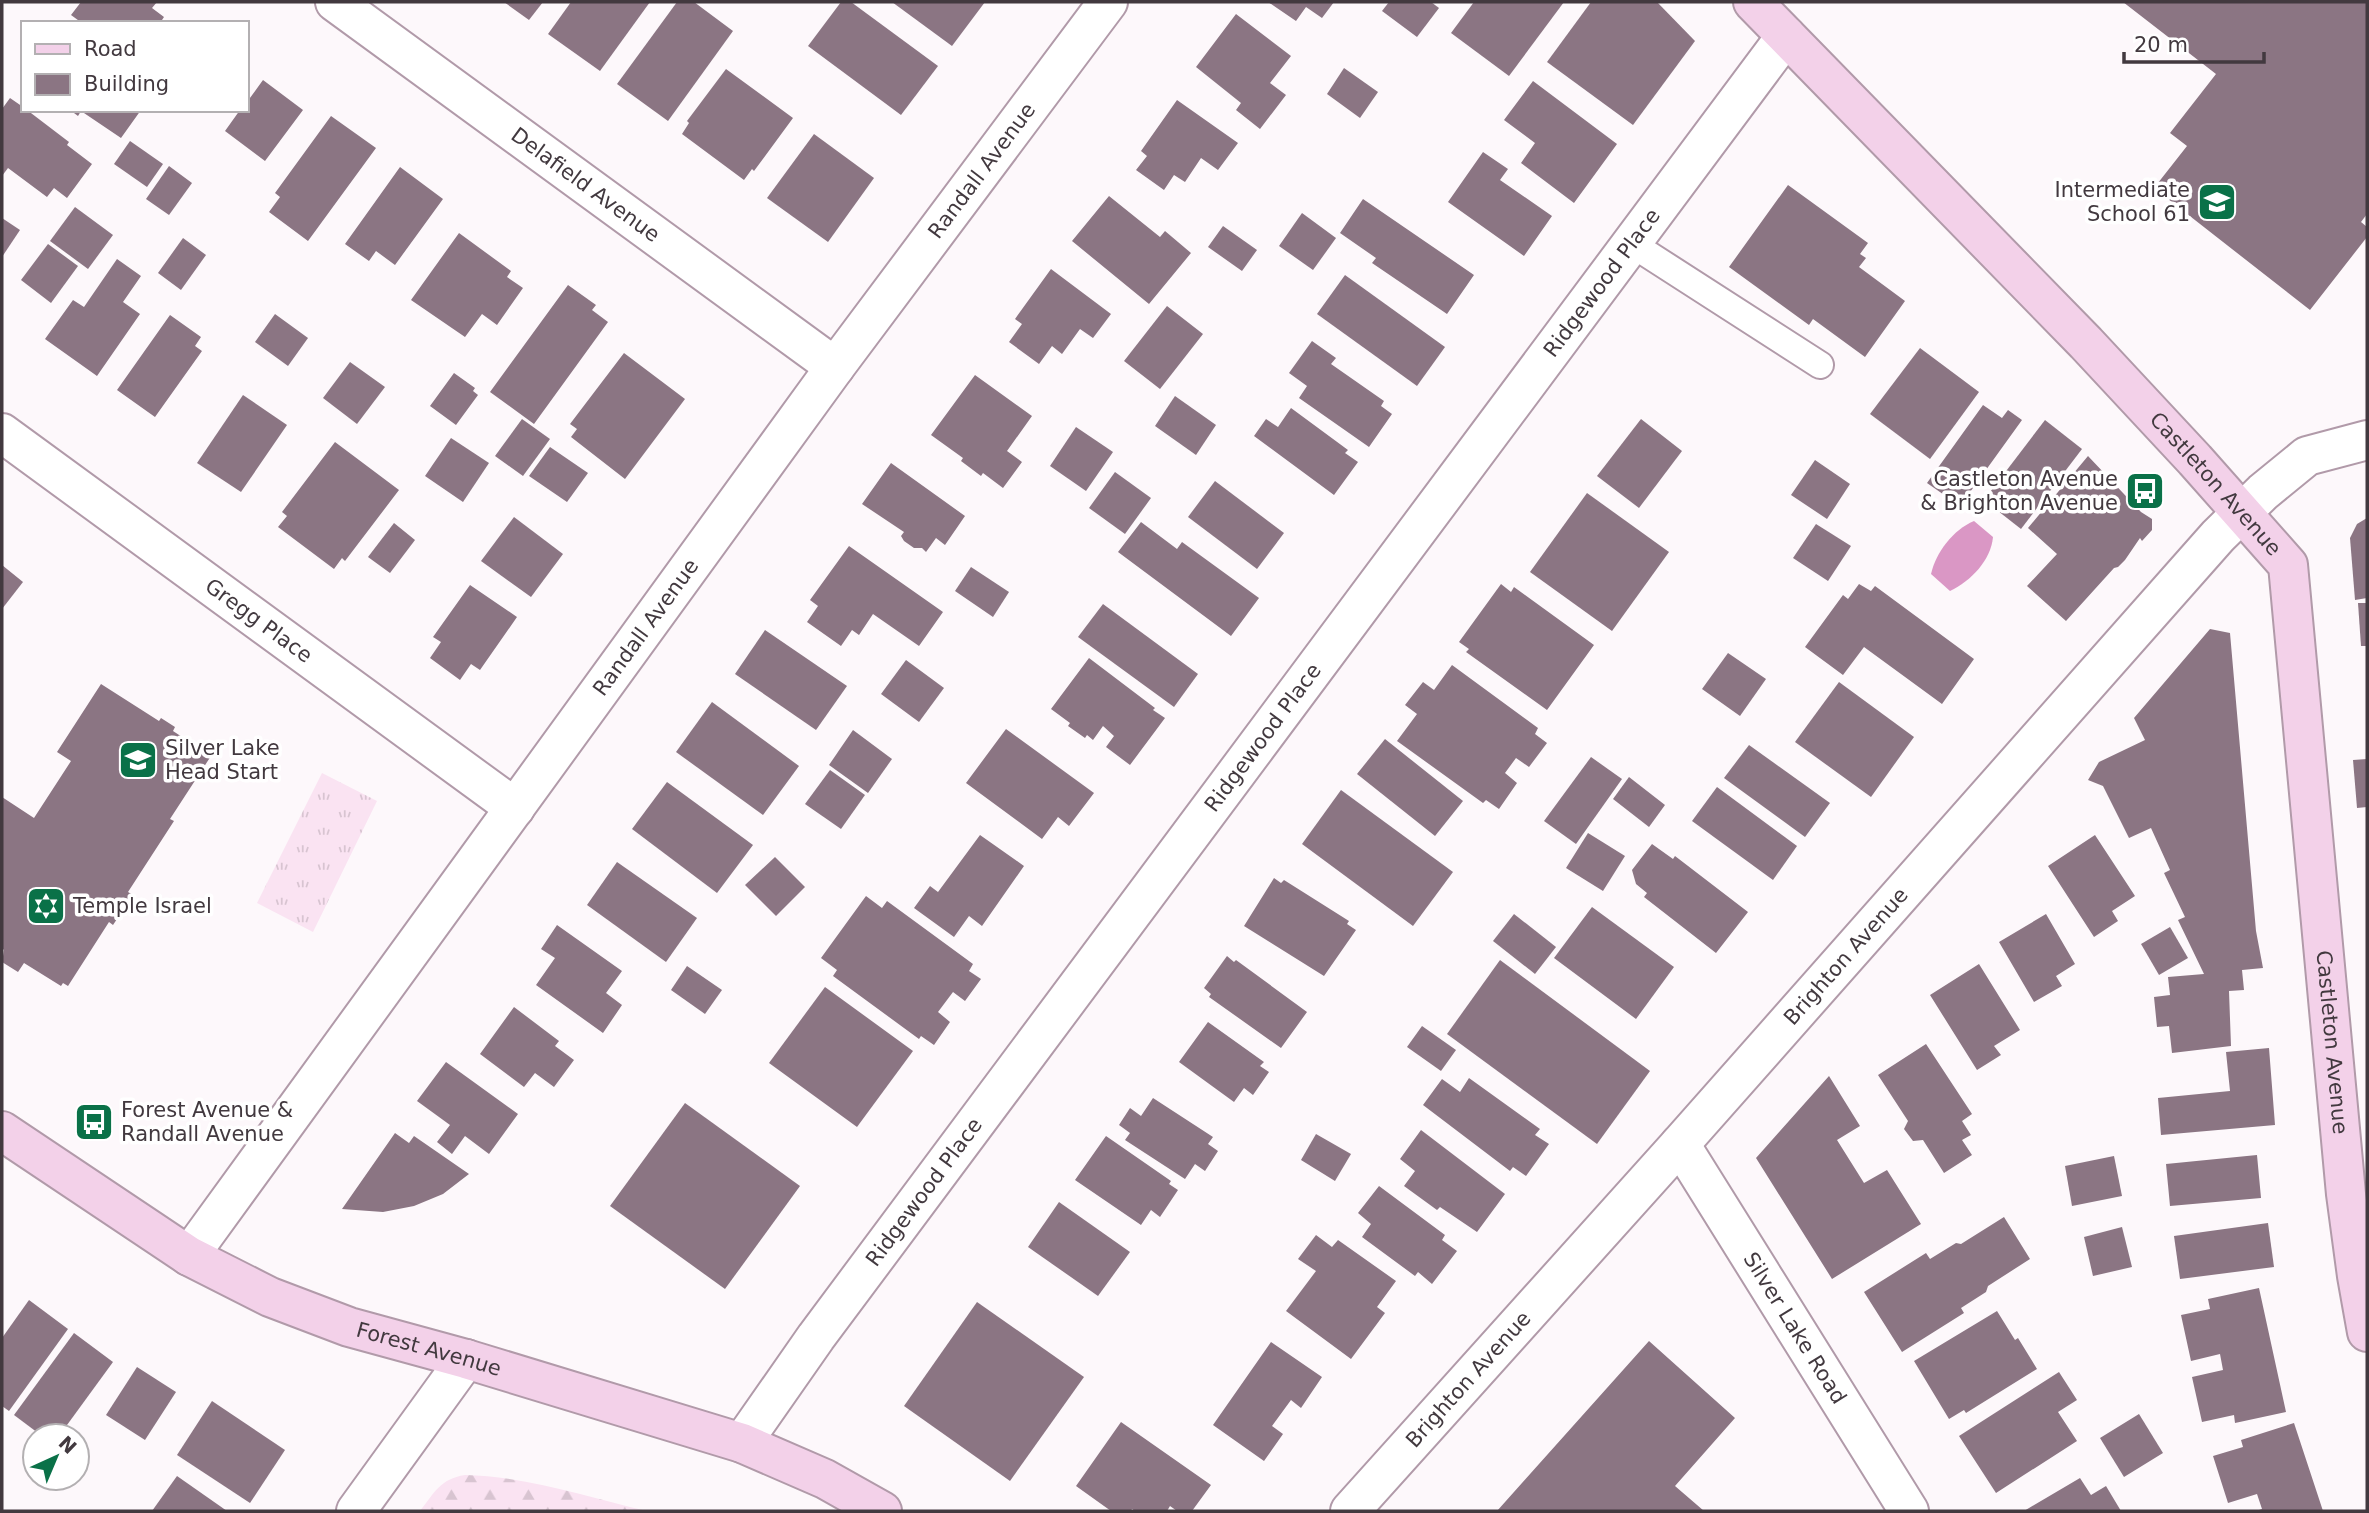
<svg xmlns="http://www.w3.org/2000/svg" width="2369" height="1513" font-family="'DejaVu Sans',sans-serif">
<defs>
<pattern id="grass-tufts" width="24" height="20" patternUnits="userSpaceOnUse" patternTransform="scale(1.75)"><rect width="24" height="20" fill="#fae3f2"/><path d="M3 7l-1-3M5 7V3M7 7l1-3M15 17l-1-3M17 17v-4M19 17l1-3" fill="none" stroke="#d8c4d1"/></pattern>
<pattern id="forest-firs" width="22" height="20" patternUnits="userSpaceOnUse" patternTransform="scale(1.75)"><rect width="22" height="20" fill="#fae3f2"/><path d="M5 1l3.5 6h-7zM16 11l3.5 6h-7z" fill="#d8c4d1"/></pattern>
</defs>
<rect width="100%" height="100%" fill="#fdf8fb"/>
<polygon fill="url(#grass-tufts)" points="322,773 377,801 313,932 257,903"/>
<path fill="url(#forest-firs)" d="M465 1475C526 1476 588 1497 647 1511H420C435 1492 440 1479 465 1475Z"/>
<path fill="#da97c5" d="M1974 521 1993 537C1991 560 1971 581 1950 591L1931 574C1936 552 1953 530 1974 521Z"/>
<g fill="#8b7583">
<polygon points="81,2 157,2 152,8 164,17 160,23 82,23 71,15"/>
<polygon points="504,2 543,2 529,20"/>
<polygon points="571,2 650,2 600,71 548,34"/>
<polygon points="677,2 694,2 733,31 668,121 617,84"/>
<polygon points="841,2 851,2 938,66 901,115 808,46"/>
<polygon points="892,2 985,2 952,46"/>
<polygon points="1268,2 1334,2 1322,18 1306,7 1296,21"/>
<polygon points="1389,2 1431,2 1439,8 1417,37 1382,11"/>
<polygon points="1474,2 1564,2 1509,76 1451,33"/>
<polygon points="1591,2 1657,2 1695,41 1633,125 1547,62"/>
<polygon points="2123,2 2367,2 2367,214 2361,222 2367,227 2367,237 2310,310 2154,188 2187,146 2170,133 2216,74"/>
<polygon points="1236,14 1291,56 1270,83 1286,95 1260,129 1236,110 1241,103 1196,67"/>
<polygon points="1344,68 1378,92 1360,118 1327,94"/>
<polygon points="726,69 793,118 754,171 752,169 744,180 682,134 689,123 687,121"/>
<polygon points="263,80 303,110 265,161 225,131 240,110 247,110 247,102"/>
<polygon points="1533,81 1617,144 1574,203 1521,163 1535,143 1504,120"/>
<polygon points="10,98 23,107 23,110 27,110 69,142 67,145 92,164 67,198 54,188 47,197 8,168 2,176 2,109"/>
<polygon points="1177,100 1238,143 1218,170 1201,158 1185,182 1174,175 1164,190 1136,170 1147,156 1141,151"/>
<polygon points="70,110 141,110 121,138 81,111 78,116"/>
<polygon points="331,116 376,148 308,241 269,212 280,197 275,193"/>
<polygon points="814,134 874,178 828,242 767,198"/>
<polygon points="130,141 163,164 147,187 114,164"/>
<polygon points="1483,152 1508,169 1500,180 1552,216 1524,256 1448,202"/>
<polygon points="169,166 192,183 169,215 146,199"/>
<polygon points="400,167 443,199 395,265 376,251 369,261 345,244"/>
<polygon points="1788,185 1868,243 1860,254 1866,258 1859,267 1905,301 1865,357 1813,319 1809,325 1729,267"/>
<polygon points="1109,196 1160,237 1165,231 1191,253 1149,304 1072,241"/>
<polygon points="1363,199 1474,275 1447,314 1372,263 1376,258 1340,233"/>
<polygon points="75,207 113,235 88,269 50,241"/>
<polygon points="1302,213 1336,238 1313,270 1279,246"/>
<polygon points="2,218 20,230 2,257"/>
<polygon points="1223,226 1257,250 1242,271 1208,247"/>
<polygon points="459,233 511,271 507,277 523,288 497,325 482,314 465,337 411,300"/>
<polygon points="183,238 206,255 181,290 158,273"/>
<polygon points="48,244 78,266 51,303 21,280"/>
<polygon points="117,259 141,276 123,302 140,314 97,376 45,339 73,300 84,307"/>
<polygon points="1051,269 1111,314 1093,338 1080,329 1062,354 1052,346 1039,364 1009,342 1022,324 1015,319"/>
<polygon points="1345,275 1445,347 1417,386 1317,314"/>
<polygon points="568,285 596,305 592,310 608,322 534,424 490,392"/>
<polygon points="1167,306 1203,334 1160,389 1124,361"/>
<polygon points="275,314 308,338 288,366 255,342"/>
<polygon points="170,315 201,337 195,346 202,351 155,417 117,390"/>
<polygon points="1312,341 1336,358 1331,364 1384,401 1381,406 1392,414 1369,447 1299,398 1307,386 1289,373"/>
<polygon points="1920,348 1979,392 1930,459 1870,414"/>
<polygon points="624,353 685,399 625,479 571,437 577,429 570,424"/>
<polygon points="350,362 385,387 357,424 323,398"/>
<polygon points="454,373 475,388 473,391 478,395 456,425 430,406"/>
<polygon points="975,375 1032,416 1007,451 1022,462 1003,488 983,473 981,476 961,461 963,458 931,435"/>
<polygon points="243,395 287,425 241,492 197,463"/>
<polygon points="1175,396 1216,425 1196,455 1155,426"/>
<polygon points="1983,405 2002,418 2008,410 2022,420 1960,506 1927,483"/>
<polygon points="1291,408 1348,450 1345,453 1358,462 1334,495 1254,436 1266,419 1278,427"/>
<polygon points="522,419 550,439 523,476 495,456"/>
<polygon points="1641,419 1682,451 1639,508 1597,476"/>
<polygon points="2045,420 2082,449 2021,529 1984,500"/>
<polygon points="1076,427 1113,452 1086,491 1050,466"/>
<polygon points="451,438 489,463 463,502 425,476"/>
<polygon points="335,442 399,490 345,561 342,558 334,569 278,527 287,516 282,512"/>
<polygon points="550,447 588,473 567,502 529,476"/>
<polygon points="2088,456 2141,512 2152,519 2152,530 2142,541 2140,538 2125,560 2118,567 2114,568 2066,621 2027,586 2057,554 2028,528"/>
<polygon points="1815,460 1850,484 1827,519 1791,495"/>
<polygon points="891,463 965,516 945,545 936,538 926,552 922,548 914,548 904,541 901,536 904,532 862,504"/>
<polygon points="1115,472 1151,498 1125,534 1089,508"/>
<polygon points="1215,481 1284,533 1257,569 1188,517"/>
<polygon points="1587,493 1669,552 1612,631 1530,572"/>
<polygon points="514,517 563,554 531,597 481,561"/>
<polygon points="2367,518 2367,598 2355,600 2350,538 2357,524"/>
<polygon points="1141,522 1177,549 1182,542 1259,598 1231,636 1118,552"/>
<polygon points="394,523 415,540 390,573 368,557"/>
<polygon points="1816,524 1851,546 1828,581 1793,558"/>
<polygon points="849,546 943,612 919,646 873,614 859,635 852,630 841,646 807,622 818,606 810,600"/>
<polygon points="2,565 23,582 2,609"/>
<polygon points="971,567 1009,592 993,617 955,591"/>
<polygon points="1501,584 1511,592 1514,587 1594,645 1547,710 1466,652 1469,649 1459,642"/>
<polygon points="1859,584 1871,591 1875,586 1974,659 1942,704 1864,647 1843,675 1805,647 1843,595 1848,599"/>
<polygon points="470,585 517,617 480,670 471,664 460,680 430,658 441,642 433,637"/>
<polygon points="2358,603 2367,603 2367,646 2361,646"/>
<polygon points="1103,604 1198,674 1174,707 1078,637"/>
<polygon points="2210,629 2230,633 2256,931 2263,968 2242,970 2244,990 2229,991 2231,1046 2172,1053 2169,1026 2157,1027 2154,997 2170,995 2168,977 2204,974 2178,920 2185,917 2164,873 2170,870 2151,828 2129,838 2103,786 2088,780 2099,762 2145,740 2134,718"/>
<polygon points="765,630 847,686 816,730 735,674"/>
<polygon points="1728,653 1766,679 1740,716 1702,689"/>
<polygon points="1089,658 1155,708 1153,710 1165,718 1130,765 1106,747 1114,736 1103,726 1093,740 1087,735 1085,738 1068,726 1070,723 1051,709"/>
<polygon points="906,660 944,688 919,722 881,694"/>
<polygon points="1452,665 1538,728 1535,734 1547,743 1529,767 1516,758 1505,773 1517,783 1499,809 1486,800 1483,803 1397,741 1417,714 1405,705 1423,682 1434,690"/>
<polygon points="1839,682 1914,737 1871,797 1795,742"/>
<polygon points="101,684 159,721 161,718 175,727 173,731 211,756 170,819 174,821 128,892 133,895 113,925 109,922 68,986 63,983 61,986 24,963 18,972 2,962 4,950 2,948 2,797 34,818 71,761 57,752"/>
<polygon points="712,702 799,766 763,815 676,752"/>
<polygon points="1006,729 1094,793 1069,826 1058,817 1042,839 966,783"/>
<polygon points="853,730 892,759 868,793 829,765"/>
<polygon points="1385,739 1463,801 1435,836 1357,774"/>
<polygon points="1749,745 1830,803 1805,837 1724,778"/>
<polygon points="1591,757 1622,779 1576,844 1544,821"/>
<polygon points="2367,759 2367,807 2357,808 2353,760"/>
<polygon points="830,770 865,795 841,829 805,804"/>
<polygon points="1629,777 1665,805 1649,827 1613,799"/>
<polygon points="667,782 753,845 717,893 632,829"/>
<polygon points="1717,787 1797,846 1773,880 1692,821"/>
<polygon points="1341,790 1453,872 1413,926 1302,844"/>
<polygon points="1588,833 1625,856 1603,891 1566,868"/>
<polygon points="980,835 1024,866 982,926 969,916 954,937 914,908 930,886 938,892"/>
<polygon points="2095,835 2135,896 2112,911 2118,921 2094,937 2048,866"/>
<polygon points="1652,844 1673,859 1675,856 1748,912 1716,953 1644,897 1647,893 1636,884 1632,870"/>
<polygon points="775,857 805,887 776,916 745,885"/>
<polygon points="617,862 697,918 666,962 587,905"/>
<polygon points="1274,878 1281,883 1284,880 1349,921 1347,924 1356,930 1324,976 1244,926"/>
<polygon points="866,896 882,908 887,901 973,964 969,971 981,979 965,1001 953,992 938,1012 950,1022 934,1045 921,1036 919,1039 833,976 837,970 821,958"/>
<polygon points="1592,907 1674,967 1636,1019 1554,958"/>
<polygon points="1514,914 1556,947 1535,974 1493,941"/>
<polygon points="2046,914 2075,964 2056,976 2062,986 2034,1002 1999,942"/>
<polygon points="557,925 622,971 606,993 622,1005 603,1033 536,985 555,958 541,949"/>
<polygon points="2170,927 2188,958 2159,975 2141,944"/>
<polygon points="1227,956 1234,962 1236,960 1307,1012 1281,1048 1209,997 1211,994 1204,988"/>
<polygon points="1500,960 1650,1071 1597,1144 1447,1034"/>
<polygon points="1979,964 2020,1030 1994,1046 2001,1055 1977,1070 1930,995"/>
<polygon points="687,966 722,990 705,1014 671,990"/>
<polygon points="825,987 913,1051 857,1127 769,1063"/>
<polygon points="514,1007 559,1041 555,1046 574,1060 554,1087 535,1073 524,1087 480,1054"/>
<polygon points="1208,1022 1264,1062 1260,1066 1269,1072 1253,1095 1244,1088 1234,1102 1179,1062"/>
<polygon points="1422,1026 1456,1050 1441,1071 1407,1047"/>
<polygon points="1926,1044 1972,1114 1962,1121 1971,1135 1962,1140 1972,1155 1944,1173 1923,1140 1913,1141 1904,1129 1908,1121 1878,1075"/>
<polygon points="2269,1048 2275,1125 2161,1135 2158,1098 2230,1091 2226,1052"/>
<polygon points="446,1062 518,1114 489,1154 465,1136 452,1154 437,1142 450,1125 417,1101"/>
<polygon points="1829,1076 1860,1126 1837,1140 1864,1183 1887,1170 1921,1224 1832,1279 1756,1158"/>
<polygon points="1469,1078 1540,1129 1535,1135 1549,1144 1526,1176 1513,1167 1510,1171 1423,1105 1442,1079 1460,1092"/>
<polygon points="1153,1098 1213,1137 1208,1144 1218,1151 1205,1171 1195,1164 1185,1179 1125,1140 1130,1133 1119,1125 1130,1108 1141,1116"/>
<polygon points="685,1103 800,1186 725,1289 610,1206"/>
<polygon points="1421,1130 1505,1194 1477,1232 1440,1207 1437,1210 1404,1186 1415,1171 1400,1159"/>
<polygon points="395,1133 409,1143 414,1136 469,1174 443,1194 414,1206 383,1212 342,1209"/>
<polygon points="1316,1134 1351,1154 1335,1181 1301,1160"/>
<polygon points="1106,1136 1171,1181 1169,1184 1178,1190 1160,1217 1151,1210 1141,1225 1075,1180"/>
<polygon points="2257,1155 2261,1198 2170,1206 2166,1164"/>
<polygon points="2114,1156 2122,1196 2072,1206 2065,1166"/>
<polygon points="1379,1186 1445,1235 1442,1240 1457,1251 1432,1284 1418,1272 1415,1276 1362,1237 1371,1224 1358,1213"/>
<polygon points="1059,1202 1130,1252 1098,1296 1028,1247"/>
<polygon points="2004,1217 2030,1259 1988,1286 1986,1292 1961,1308 1964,1313 1902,1352 1864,1292 1926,1253 1930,1259 1956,1243 1961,1244"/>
<polygon points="2268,1223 2274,1267 2180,1279 2174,1236"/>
<polygon points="2122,1227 2132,1267 2093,1276 2084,1237"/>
<polygon points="1316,1235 1332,1247 1338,1240 1396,1281 1377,1307 1385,1313 1351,1359 1286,1311 1316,1271 1298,1259"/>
<polygon points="2259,1288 2286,1412 2235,1423 2234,1415 2202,1422 2192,1377 2223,1370 2220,1354 2191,1361 2181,1315 2210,1309 2208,1299"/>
<polygon points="29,1300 68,1329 9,1411 2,1406 2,1338"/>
<polygon points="977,1302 1084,1377 1010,1481 904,1406"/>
<polygon points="1997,1311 2015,1340 2018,1338 2037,1369 1966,1413 1964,1410 1949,1419 1914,1361"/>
<polygon points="74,1333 113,1362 59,1436 42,1436 14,1415"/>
<polygon points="1649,1341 1735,1418 1675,1486 1704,1511 1497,1511"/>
<polygon points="1271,1342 1322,1377 1301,1408 1291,1400 1272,1426 1283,1434 1264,1461 1213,1425"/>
<polygon points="137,1367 176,1392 145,1440 106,1415"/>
<polygon points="2059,1372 2077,1400 2058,1412 2077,1441 1996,1493 1959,1436"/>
<polygon points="212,1401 285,1450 250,1503 177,1455"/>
<polygon points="2139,1414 2163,1453 2124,1477 2100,1438"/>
<polygon points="1121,1422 1211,1485 1192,1511 1177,1511 1170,1506 1167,1511 1135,1511 1132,1509 1131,1511 1111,1511 1076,1486"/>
<polygon points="2294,1423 2323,1511 2256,1511 2262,1509 2257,1494 2228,1503 2213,1456 2243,1447 2241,1440"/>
<polygon points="177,1476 227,1511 152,1511"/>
<polygon points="2080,1478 2091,1495 2106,1486 2121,1511 2024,1511"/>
</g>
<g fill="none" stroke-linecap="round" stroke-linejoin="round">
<g stroke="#b19aa9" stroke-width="30">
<polyline id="lane" points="1632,244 1820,365"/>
</g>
<g stroke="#b19aa9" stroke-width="42">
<g id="street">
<path id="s1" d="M335 2 835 367"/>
<path id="s2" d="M2 433 515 808"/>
<path id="s3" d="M1680 1144 1909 1511"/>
<path id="s4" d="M189 1256 835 367 1108 2"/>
<path id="s5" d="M742 1443 816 1337 1786 36"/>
<polyline points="356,1511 466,1359"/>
<path id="s6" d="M1350 1511 1680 1144 2218 536 2263 492 2307 456 2367 440"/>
</g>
</g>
<g stroke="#b19aa9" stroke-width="42">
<g id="secondary">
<path id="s7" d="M1753 2 2086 343 2195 460 2288 565 2346 1194 2357 1276 2367 1332"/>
<path id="s8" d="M2 1131 189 1256 270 1297 349 1327 466 1359 742 1443 825 1479 882 1511"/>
</g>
</g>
<use href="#lane" stroke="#fff" stroke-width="26"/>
<use href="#street" stroke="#fff" stroke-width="38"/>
<use href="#secondary" stroke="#f3d1e9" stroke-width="38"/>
</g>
<defs>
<g id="school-square" transform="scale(2.0125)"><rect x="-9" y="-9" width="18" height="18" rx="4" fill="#0a7148" stroke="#fff"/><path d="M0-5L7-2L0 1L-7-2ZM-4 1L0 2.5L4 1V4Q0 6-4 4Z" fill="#fff"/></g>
<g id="bus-square" transform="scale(2.0125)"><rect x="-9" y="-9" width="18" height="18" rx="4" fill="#0a7148" stroke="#fff"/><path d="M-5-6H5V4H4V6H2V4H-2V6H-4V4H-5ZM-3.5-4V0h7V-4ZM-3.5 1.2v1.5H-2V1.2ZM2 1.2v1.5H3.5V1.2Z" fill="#fff"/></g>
<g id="synagogue-square" transform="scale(2.0125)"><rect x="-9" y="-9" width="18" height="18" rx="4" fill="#0a7148" stroke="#fff"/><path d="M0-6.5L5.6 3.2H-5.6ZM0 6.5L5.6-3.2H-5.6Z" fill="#fff"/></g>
</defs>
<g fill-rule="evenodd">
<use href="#school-square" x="2217" y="202"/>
<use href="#bus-square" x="2145" y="491"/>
<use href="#school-square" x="138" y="760"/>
<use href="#synagogue-square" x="46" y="906"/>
<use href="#bus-square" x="94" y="1122"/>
</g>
<g text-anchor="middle" stroke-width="7" stroke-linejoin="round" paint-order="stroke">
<g font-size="21" fill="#42393f" stroke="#fff">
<text dy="7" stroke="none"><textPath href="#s4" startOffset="1344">Randall Avenue</textPath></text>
<text dy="7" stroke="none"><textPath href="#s1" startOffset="310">Delafield Avenue</textPath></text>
<text dy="7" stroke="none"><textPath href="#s5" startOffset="1444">Ridgewood Place</textPath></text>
<text dy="7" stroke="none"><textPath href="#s7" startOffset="668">Castleton Avenue</textPath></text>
<text dy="7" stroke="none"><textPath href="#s2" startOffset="318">Gregg Place</textPath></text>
<text dy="7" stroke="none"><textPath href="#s4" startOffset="777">Randall Avenue</textPath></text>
<text dy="7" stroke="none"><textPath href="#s5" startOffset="877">Ridgewood Place</textPath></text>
<text dy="7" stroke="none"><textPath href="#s6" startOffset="744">Brighton Avenue</textPath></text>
<text dy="7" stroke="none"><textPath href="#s7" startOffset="1256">Castleton Avenue</textPath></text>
<text dy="7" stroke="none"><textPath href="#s5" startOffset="310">Ridgewood Place</textPath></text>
<text dy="7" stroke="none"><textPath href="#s3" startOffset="217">Silver Lake Road</textPath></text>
<text dy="7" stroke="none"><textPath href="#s8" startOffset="483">Forest Avenue</textPath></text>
<text dy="7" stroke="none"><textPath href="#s6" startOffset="177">Brighton Avenue</textPath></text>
</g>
<g font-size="21" fill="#42393f" stroke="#fff" text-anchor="start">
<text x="2190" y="197" text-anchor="end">Intermediate<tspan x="2190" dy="24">School 61</tspan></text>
<text x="2118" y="486" text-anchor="end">Castleton Avenue<tspan x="2118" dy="24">&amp; Brighton Avenue</tspan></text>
<text x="165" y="755">Silver Lake<tspan x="165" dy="24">Head Start</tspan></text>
<text x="73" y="913">Temple Israel</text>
<text x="121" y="1117">Forest Avenue &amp;<tspan x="121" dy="24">Randall Avenue</tspan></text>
</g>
</g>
<rect width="2369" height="1513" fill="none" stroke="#42393f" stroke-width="7"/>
<rect x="21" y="21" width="228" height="91" fill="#ffffff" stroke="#b3b0b2" stroke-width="2"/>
<rect x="35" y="44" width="35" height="10" fill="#f3d1e9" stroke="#b3b0b2" stroke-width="2"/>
<text x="84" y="56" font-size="21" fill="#42393f">Road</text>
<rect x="35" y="74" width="35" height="21" fill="#8b7583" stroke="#b3b0b2" stroke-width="2"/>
<text x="84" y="91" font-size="21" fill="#42393f">Building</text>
<g transform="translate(56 1457) rotate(44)"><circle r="33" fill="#ffffff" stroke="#b3b0b2" stroke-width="2"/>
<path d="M0-5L12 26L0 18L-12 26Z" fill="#0a7148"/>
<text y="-10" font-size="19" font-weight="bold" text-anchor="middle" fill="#42393f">N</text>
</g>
<path d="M2124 52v10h140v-10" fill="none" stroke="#42393f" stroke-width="3.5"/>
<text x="2134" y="52" font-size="21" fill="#42393f" stroke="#ffffff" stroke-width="5" paint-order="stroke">20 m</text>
</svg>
